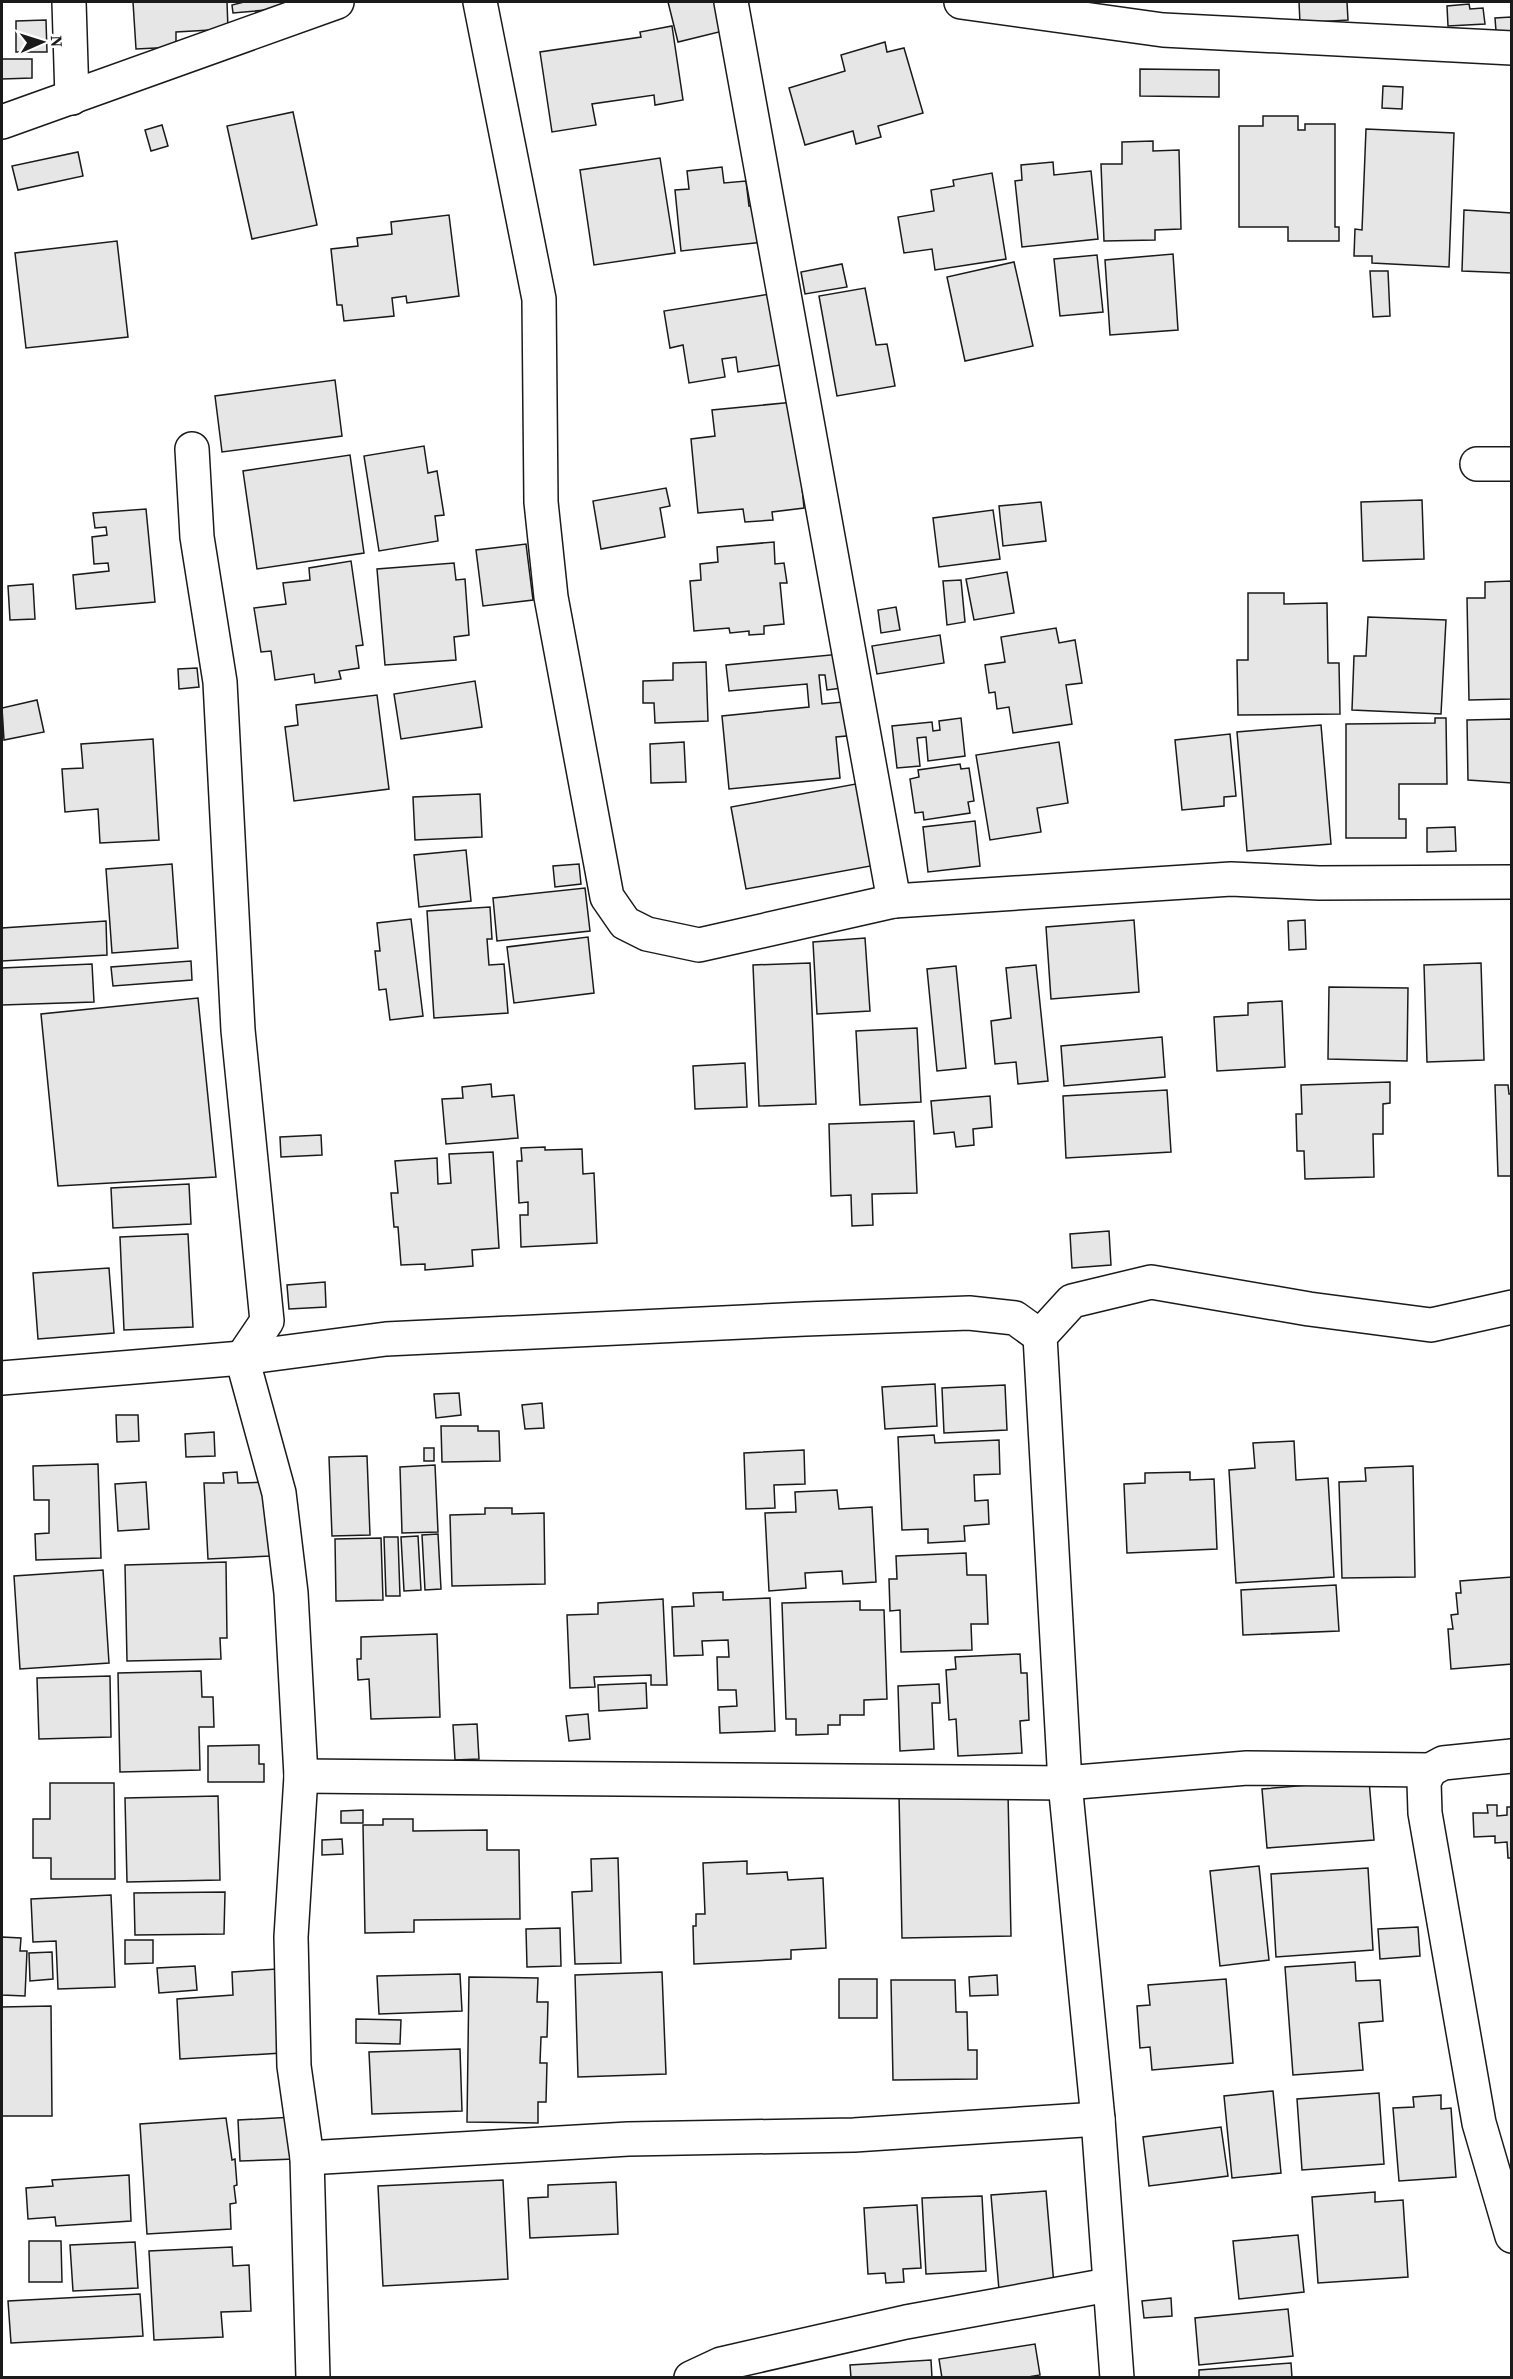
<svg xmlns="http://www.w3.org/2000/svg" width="1513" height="2379" font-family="'Source Serif 4',serif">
<rect width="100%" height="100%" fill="#fff"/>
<g fill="#e6e6e6" stroke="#1a1a1a" stroke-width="1.5">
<polygon points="133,2 227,2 228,29 176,32 176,47 136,49"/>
<polygon points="244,2 288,2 289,8 233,13 232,5"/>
<polygon points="668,2 716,2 723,31 678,42"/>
<polygon points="1299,2 1347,2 1348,20 1300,23"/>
<polygon points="1469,4 1470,9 1483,8 1485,24 1448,26 1447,6"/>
<polygon points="1511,17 1511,31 1496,31 1495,18"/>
<polygon points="46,20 47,52 16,52 16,21"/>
<polygon points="672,26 683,100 655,105 654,95 592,104 596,125 552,132 540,52 641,37 640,32"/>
<polygon points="885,42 887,52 904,48 923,113 878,126 881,137 856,144 853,131 805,145 789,88 845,71 841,55"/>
<polygon points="2,59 32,59 32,78 2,79"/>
<polygon points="1140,69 1219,70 1219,97 1140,96"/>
<polygon points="1383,86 1403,87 1402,109 1382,108"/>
<polygon points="293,112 317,225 252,239 227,126"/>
<polygon points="1263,116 1298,116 1298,130 1305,130 1305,124 1335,124 1335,227 1339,227 1339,241 1288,241 1288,227 1239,227 1239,126 1263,126"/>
<polygon points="162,125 168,146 151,151 145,130"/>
<polygon points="1366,129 1454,133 1449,267 1372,263 1372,256 1354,256 1355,229 1362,230"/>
<polygon points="1153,141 1153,151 1179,150 1181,229 1155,230 1155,240 1104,241 1101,164 1122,164 1122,142"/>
<polygon points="78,152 83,176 18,190 12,166"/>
<polygon points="660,158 675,253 594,265 580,170"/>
<polygon points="1053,162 1054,175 1091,171 1098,239 1022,247 1015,181 1022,180 1021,165"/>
<polygon points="722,167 724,183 746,181 749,206 759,204 764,242 681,251 675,190 689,189 687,171"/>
<polygon points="992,173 1006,259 935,270 932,249 904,253 898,217 934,211 931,190 954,186 953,180"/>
<polygon points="1464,210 1512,213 1512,273 1462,271"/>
<polygon points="449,215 459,296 407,303 406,296 392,298 394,316 344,321 342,305 337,305 331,249 358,246 357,238 392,234 391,222"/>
<polygon points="117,241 128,337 26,348 15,253"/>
<polygon points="1173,254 1178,330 1110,335 1105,260"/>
<polygon points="1097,255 1103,312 1060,316 1054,259"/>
<polygon points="1014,262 1033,346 965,361 947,277"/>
<polygon points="842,264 847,287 805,294 801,272"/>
<polygon points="1370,271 1388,271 1390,316 1373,317"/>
<polygon points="865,288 876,345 887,344 895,386 837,396 819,296"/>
<polygon points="770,294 781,365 738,372 736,357 722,359 725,377 689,383 683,345 670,348 664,311"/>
<polygon points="335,380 342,436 222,452 215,396"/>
<polygon points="794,402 804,508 772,512 773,520 745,522 743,509 698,513 691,439 715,436 712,410"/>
<polygon points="424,446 428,473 437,471 444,515 435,516 438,541 379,551 364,456"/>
<polygon points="350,455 364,553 257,569 243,471"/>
<polygon points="666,488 670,506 660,508 665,537 601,549 593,501"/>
<polygon points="1422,500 1424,559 1363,561 1361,502"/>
<polygon points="1041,502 1046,541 1003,546 999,506"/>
<polygon points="146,509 155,602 76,609 73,575 109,571 108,563 94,564 92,537 107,535 106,527 95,528 93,513"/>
<polygon points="993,510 1000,559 939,567 933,518"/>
<polygon points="774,542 775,564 784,563 787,583 780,583 784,624 764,626 764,634 749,635 749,631 730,633 729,628 694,631 690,581 701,580 700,564 718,562 717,547"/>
<polygon points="526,544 533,600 483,606 476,550"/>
<polygon points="351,561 363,645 356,646 359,668 339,671 341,679 315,683 314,674 275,680 271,651 261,652 254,608 286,604 283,583 310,580 309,568"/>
<polygon points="454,563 456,580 465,579 469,635 454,637 456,660 385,665 377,569"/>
<polygon points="1007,572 1014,613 974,620 966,579"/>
<polygon points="961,580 965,622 947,625 943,581"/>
<polygon points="1512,581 1512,699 1469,700 1467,598 1485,598 1485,582"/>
<polygon points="33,584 35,619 10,620 8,586"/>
<polygon points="1248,593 1284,593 1284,604 1327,603 1328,663 1339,663 1340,714 1238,715 1237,660 1248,660"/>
<polygon points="896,607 900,630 881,633 878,610"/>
<polygon points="1368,617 1446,620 1441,714 1352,710 1354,656 1366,656"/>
<polygon points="1056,628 1059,643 1075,640 1082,683 1066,685 1072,724 1013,733 1009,707 997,709 995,692 989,693 985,665 1005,662 1001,637"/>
<polygon points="940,635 944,663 877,674 872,646"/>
<polygon points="841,654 849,687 827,690 825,675 819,675 822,704 854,701 857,735 836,737 840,778 729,789 722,716 809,707 807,684 729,691 726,665"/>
<polygon points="706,662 708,721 655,723 654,703 643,703 643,681 673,680 673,663"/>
<polygon points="197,668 199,687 179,689 178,669"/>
<polygon points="475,681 482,727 401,739 394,694"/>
<polygon points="377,695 389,789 294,801 285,727 298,725 296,705"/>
<polygon points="37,700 44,732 4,740 2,708"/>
<polygon points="961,718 965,756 928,761 926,737 917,738 920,766 897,768 892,726 932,722 933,731 940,730 939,721"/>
<polygon points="1435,718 1446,718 1447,784 1399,784 1399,819 1406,819 1406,838 1346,838 1346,724 1435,723"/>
<polygon points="1512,719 1512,783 1468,780 1467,720"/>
<polygon points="1321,725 1331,844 1247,851 1237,732"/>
<polygon points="1230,734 1236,796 1224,797 1224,806 1182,810 1175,740"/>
<polygon points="153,739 159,840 100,843 98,809 65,812 62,769 83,768 81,744"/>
<polygon points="684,742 686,782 651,783 650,744"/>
<polygon points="1059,742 1068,803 1037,808 1041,832 990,840 976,755"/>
<polygon points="960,764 961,769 969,768 974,801 968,802 970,813 924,820 923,812 915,813 910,779 919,777 918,770"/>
<polygon points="861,783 876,865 746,889 731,807"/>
<polygon points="480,794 482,837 415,840 413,797"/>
<polygon points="975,821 980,866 928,872 923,827"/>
<polygon points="1455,827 1456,851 1427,852 1427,828"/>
<polygon points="466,850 471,901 419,907 414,855"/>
<polygon points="172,864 178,948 112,953 106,869"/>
<polygon points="579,864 581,884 555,887 553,866"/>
<polygon points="585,888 590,931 497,941 493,898"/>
<polygon points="490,907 492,939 487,939 489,965 504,964 508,1013 434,1018 427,911"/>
<polygon points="411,919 423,1016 390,1020 386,989 379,990 375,951 380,951 377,923"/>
<polygon points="1134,920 1139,992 1051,999 1046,927"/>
<polygon points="1305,920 1306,949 1289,950 1288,921"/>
<polygon points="106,921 107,955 2,961 2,928"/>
<polygon points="588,937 594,993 514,1003 507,947"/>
<polygon points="865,938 870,1011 817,1014 813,942"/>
<polygon points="191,961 192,980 113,986 111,967"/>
<polygon points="810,963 816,1104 759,1106 753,965"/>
<polygon points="1481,963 1484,1060 1427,1062 1424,965"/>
<polygon points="92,964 94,1002 2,1005 2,968"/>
<polygon points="1036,965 1048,1081 1018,1084 1016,1062 995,1064 991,1021 1011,1018 1006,968"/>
<polygon points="956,966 966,1068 937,1071 927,969"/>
<polygon points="1329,987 1408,988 1407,1061 1328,1059"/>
<polygon points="198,998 216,1177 58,1186 41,1014"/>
<polygon points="1282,1001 1285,1067 1217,1071 1214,1017 1248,1015 1248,1003"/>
<polygon points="917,1028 921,1102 860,1105 856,1031"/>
<polygon points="1162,1037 1165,1077 1064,1086 1061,1046"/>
<polygon points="745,1063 747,1107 695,1109 693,1066"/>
<polygon points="1390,1082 1390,1103 1383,1104 1383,1134 1373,1134 1374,1177 1305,1179 1304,1151 1297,1151 1296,1114 1302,1114 1301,1085"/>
<polygon points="491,1084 492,1097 514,1095 518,1138 446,1144 442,1099 463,1098 462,1087"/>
<polygon points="1495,1085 1508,1085 1509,1094 1512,1094 1512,1176 1498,1176"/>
<polygon points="1167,1090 1171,1152 1066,1158 1063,1096"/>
<polygon points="990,1096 992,1127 973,1129 974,1145 956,1147 954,1132 934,1134 931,1101"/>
<polygon points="914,1121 917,1193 872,1194 873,1225 852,1226 851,1195 831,1196 829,1124"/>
<polygon points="321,1135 322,1155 281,1157 280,1137"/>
<polygon points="545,1147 545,1150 582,1149 583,1174 594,1173 597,1243 521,1247 520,1215 528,1215 528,1202 519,1203 517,1161 522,1161 521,1148"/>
<polygon points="493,1152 499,1248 472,1250 473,1266 425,1270 425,1264 401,1265 398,1227 394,1227 391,1193 398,1193 395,1161 437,1158 438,1184 451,1183 449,1154"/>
<polygon points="189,1184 191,1224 113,1228 111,1188"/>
<polygon points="1109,1231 1111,1265 1072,1268 1070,1234"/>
<polygon points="188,1234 193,1327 124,1330 120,1237"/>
<polygon points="109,1268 114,1333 38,1339 33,1273"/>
<polygon points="325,1282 326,1307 289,1309 287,1285"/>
<polygon points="935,1384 937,1426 885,1429 882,1387"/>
<polygon points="1005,1385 1007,1430 944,1433 942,1388"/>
<polygon points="459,1393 461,1415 436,1418 434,1394"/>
<polygon points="542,1403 544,1428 525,1429 522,1405"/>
<polygon points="116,1415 138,1415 139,1441 117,1442"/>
<polygon points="441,1426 478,1426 478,1431 499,1431 500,1461 442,1462"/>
<polygon points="214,1432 215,1456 186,1457 185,1434"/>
<polygon points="934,1435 935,1443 999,1440 1000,1474 974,1475 975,1501 988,1500 989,1524 964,1526 965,1541 928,1543 928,1529 902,1530 898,1437"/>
<polygon points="1294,1441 1296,1480 1328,1478 1334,1577 1236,1583 1229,1470 1255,1468 1253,1443"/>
<rect x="424" y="1448" width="10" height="13"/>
<polygon points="804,1450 805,1484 774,1485 775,1508 746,1509 744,1453"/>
<polygon points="367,1456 370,1535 332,1536 329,1457"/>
<polygon points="98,1464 101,1558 36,1560 35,1534 49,1533 49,1500 34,1500 33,1466"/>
<polygon points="435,1465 438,1532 402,1533 400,1467"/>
<polygon points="1413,1466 1415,1577 1342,1578 1339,1482 1366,1481 1365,1468"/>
<polygon points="237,1472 238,1483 268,1482 271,1556 208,1559 204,1483 224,1483 223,1473"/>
<polygon points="1190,1472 1190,1480 1214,1479 1217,1549 1127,1553 1124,1484 1145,1483 1145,1473"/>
<polygon points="146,1482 149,1529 118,1531 115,1484"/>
<polygon points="837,1490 839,1509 872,1507 876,1582 843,1584 842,1571 805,1573 806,1588 769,1591 765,1513 796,1512 795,1492"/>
<polygon points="485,1508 512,1508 512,1514 544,1513 545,1584 452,1586 450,1515 485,1514"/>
<polygon points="438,1534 441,1589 425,1590 422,1535"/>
<polygon points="418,1536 421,1590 404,1591 401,1537"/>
<polygon points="384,1537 398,1537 400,1596 386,1596"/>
<polygon points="381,1538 383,1600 336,1601 335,1539"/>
<polygon points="966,1553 967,1575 986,1575 988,1624 971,1624 972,1650 901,1652 900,1610 890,1611 889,1579 897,1579 896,1556"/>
<polygon points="226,1562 227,1638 220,1638 221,1659 127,1661 125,1565"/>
<polygon points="103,1570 109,1663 20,1669 14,1576"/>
<polygon points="1512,1577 1512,1664 1451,1669 1448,1629 1453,1629 1451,1615 1458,1614 1456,1593 1461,1593 1460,1581"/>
<polygon points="1336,1585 1339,1631 1243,1635 1241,1590"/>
<polygon points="723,1592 723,1600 770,1598 775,1731 720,1733 719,1707 737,1706 736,1690 718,1690 717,1657 729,1657 728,1640 702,1641 703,1655 674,1656 672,1607 694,1606 693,1593"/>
<polygon points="663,1599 667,1685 651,1685 651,1675 594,1677 595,1687 570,1688 567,1615 598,1614 598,1603"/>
<polygon points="860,1601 860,1610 884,1610 887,1699 864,1700 864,1715 840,1715 840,1725 828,1725 828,1734 796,1735 796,1719 786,1719 782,1603"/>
<polygon points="437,1634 440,1717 371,1719 369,1679 358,1680 357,1659 361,1659 361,1637"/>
<polygon points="1020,1654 1021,1673 1027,1673 1029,1720 1020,1721 1022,1753 958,1756 956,1719 949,1720 946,1670 956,1669 955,1657"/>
<polygon points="201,1671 202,1697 213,1697 214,1727 199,1727 200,1770 120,1772 118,1673"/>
<polygon points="110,1676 111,1737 39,1739 37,1678"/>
<polygon points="646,1683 647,1708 599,1711 598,1685"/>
<polygon points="939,1684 940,1703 932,1703 934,1749 900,1751 898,1686"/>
<polygon points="588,1714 590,1739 569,1741 566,1716"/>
<polygon points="477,1724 479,1759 455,1760 453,1725"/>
<polygon points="259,1745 259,1764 264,1764 264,1782 208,1782 208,1746"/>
<polygon points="1369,1780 1374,1840 1267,1848 1262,1789"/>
<polygon points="50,1783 114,1783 115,1879 51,1879 51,1858 33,1858 33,1819 50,1819"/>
<polygon points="1008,1793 1011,1936 902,1938 899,1795"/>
<polygon points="218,1796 220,1880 127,1882 125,1798"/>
<polygon points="1487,1805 1497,1805 1497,1816 1507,1815 1507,1807 1512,1807 1512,1858 1508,1858 1507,1842 1495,1843 1495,1836 1474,1837 1473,1813 1488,1813"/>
<polygon points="363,1810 363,1823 341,1823 341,1811"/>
<polygon points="383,1819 413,1819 413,1831 487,1830 487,1850 519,1850 520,1919 414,1920 414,1932 365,1933 363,1825 383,1825"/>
<polygon points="342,1839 343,1854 322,1855 322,1840"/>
<polygon points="618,1858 621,1963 575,1964 572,1892 592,1891 591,1859"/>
<polygon points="747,1861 747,1874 787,1872 788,1880 823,1878 826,1948 791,1950 791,1959 694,1964 693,1926 696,1926 696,1914 705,1914 703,1863"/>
<polygon points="1259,1866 1269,1960 1220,1966 1210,1871"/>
<polygon points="1368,1868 1373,1950 1276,1957 1271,1874"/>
<polygon points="225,1892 224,1934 135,1935 134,1893"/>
<polygon points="111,1895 115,1987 58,1989 56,1941 33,1942 31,1899"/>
<polygon points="1418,1927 1420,1956 1380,1959 1378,1929"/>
<polygon points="560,1928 561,1966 527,1967 526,1929"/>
<polygon points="2,1937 21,1938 20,1951 27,1951 25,1996 2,1995"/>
<polygon points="125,1940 153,1940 153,1963 125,1964"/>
<polygon points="52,1952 53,1979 30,1981 29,1953"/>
<polygon points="1355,1962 1356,1981 1380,1980 1383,2021 1359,2023 1363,2070 1293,2075 1285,1967"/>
<polygon points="195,1966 197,1990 159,1993 157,1968"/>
<polygon points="277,1969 282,2053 180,2059 177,1999 233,1995 232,1972"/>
<polygon points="662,1972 666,2074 578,2077 575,1975"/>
<polygon points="460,1974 462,2011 379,2014 377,1976"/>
<polygon points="997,1975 998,1995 970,1996 969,1977"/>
<polygon points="469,1977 538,1978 537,2002 548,2002 547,2037 541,2037 540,2063 547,2063 546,2102 538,2102 538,2123 467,2122"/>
<rect x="839" y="1979" width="38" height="39"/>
<polygon points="1226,1979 1233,2063 1152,2070 1150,2047 1140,2048 1137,2006 1150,2005 1148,1985"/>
<polygon points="891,1980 955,1980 956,2012 967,2012 968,2050 977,2050 977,2079 893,2080"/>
<polygon points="51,2006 52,2116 2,2116 2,2007"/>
<polygon points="356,2019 401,2020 400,2044 356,2043"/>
<polygon points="460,2049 462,2111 372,2114 369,2052"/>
<polygon points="1273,2091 1281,2173 1232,2178 1224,2096"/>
<polygon points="1379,2093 1384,2164 1302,2170 1297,2099"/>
<polygon points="1441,2095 1441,2109 1451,2108 1456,2177 1399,2181 1393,2108 1414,2107 1413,2097"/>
<polygon points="293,2117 295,2159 240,2161 238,2120"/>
<polygon points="226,2118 232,2160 235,2159 237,2185 234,2186 236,2203 230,2204 231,2229 147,2234 140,2124"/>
<polygon points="1221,2127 1228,2176 1149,2186 1143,2137"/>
<polygon points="129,2175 131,2221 56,2226 55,2217 28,2219 26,2188 53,2186 52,2180"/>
<polygon points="503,2180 508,2279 383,2286 378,2186"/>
<polygon points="616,2182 618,2234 530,2238 528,2198 548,2197 548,2185"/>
<polygon points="1046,2191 1054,2285 999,2290 991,2195"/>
<polygon points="1375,2192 1375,2202 1403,2200 1408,2277 1318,2283 1312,2197"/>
<polygon points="982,2196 986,2271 926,2274 922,2198"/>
<polygon points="917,2205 921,2268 903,2269 904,2282 886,2283 885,2273 868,2274 864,2208"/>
<polygon points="1298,2235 1304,2292 1239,2299 1233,2241"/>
<polygon points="29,2241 61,2241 62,2282 29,2282"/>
<polygon points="135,2242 138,2288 73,2291 70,2245"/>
<polygon points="232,2247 233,2266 249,2265 251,2311 221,2312 223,2337 154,2340 149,2251"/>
<polygon points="140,2294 143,2336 11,2343 8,2301"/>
<polygon points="1171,2298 1172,2316 1144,2318 1142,2301"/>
<polygon points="1288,2309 1293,2356 1199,2365 1195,2318"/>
<polygon points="1035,2344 1040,2375 1022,2378 942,2378 939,2359"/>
<polygon points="931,2360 932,2378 851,2378 850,2365"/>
<polygon points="1291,2363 1292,2378 1199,2378 1199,2370"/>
</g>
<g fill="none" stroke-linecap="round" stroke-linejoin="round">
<g stroke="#1a1a1a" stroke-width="36">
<g id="minor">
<polyline points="69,2 72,98"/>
<polyline points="480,2 539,299 541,502 551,597 607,897 625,923 647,934 699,945 894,901 1231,879 1319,883 1512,882"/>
<polyline points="731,2 894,901"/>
<polyline points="961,2 1163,30 1512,48"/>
<polyline points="2,122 337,2"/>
<polyline points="192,449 197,537 220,682 238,1030 267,1321 242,1358 279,1493 291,1593 301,1776 291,1937 294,2066 307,2158 313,2378"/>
<polyline points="1477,464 1512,464"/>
<polyline points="2,1378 242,1358 386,1339 805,1319 969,1313 1015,1318 1040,1336"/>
<polyline points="1430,1770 1424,1782 1425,1813 1479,2123 1512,2236"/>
<polyline points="301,1776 1065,1783 1247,1768 1430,1770 1443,1763 1512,1756"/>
<polyline points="307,2158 628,2139 854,2135 1098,2119"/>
<polyline points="691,2378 721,2364 906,2322 1108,2285"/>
<polyline points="1117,2378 1098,2119 1065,1783 1040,1336 1072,1301 1151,1282 1309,1309 1431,1325 1512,1307"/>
</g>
</g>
<use href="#minor" stroke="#fff" stroke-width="33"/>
</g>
<rect width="1513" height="2379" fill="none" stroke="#1a1a1a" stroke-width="6"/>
<g transform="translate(42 42) rotate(87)" stroke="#ffffff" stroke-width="4.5" paint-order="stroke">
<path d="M0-4.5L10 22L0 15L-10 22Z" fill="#1a1a1a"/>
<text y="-9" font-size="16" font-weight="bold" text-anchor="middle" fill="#1a1a1a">N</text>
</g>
</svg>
